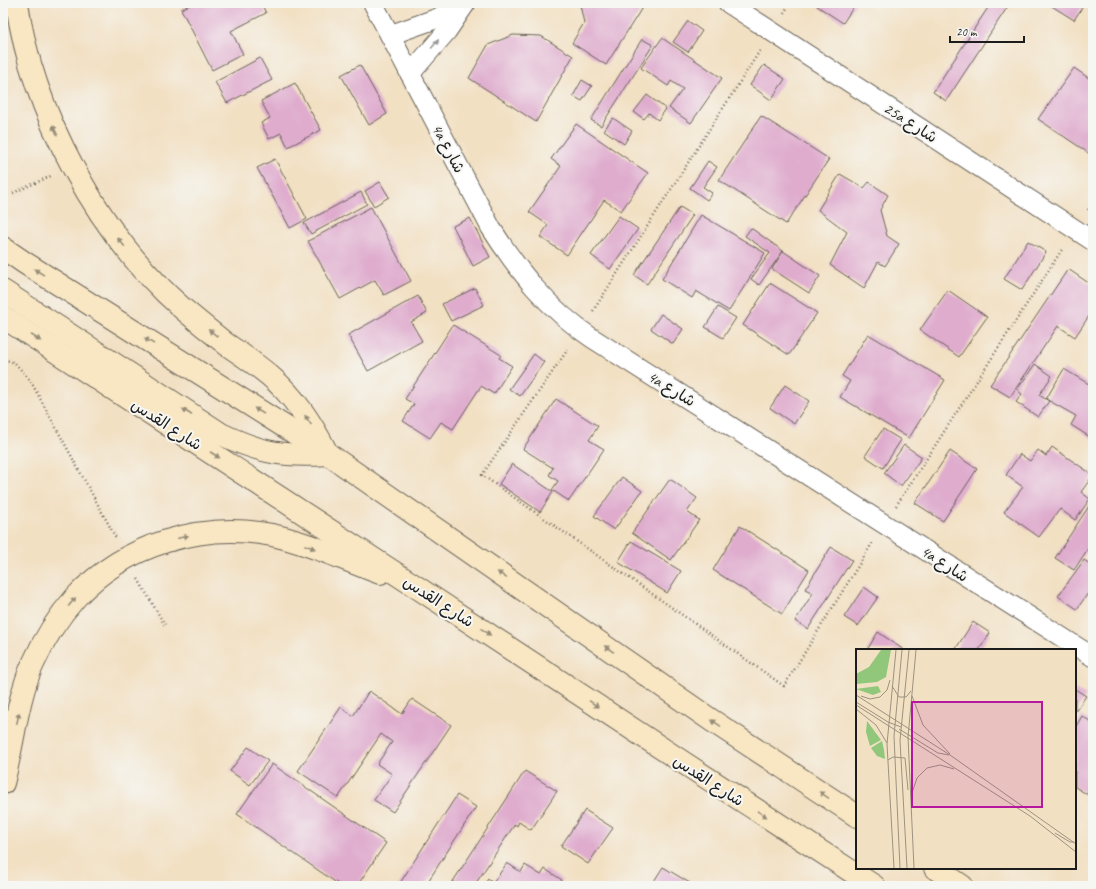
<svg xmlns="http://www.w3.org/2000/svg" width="1096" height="889" font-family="Caveat,'Playpen Sans Arabic',sans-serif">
<rect width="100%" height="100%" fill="#f6f6f2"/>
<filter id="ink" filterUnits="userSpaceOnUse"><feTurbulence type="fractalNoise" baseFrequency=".025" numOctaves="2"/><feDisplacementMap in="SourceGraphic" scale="8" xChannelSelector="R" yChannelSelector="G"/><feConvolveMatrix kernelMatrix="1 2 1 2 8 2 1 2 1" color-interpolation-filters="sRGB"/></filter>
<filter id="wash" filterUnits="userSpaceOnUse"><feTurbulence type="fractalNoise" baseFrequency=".012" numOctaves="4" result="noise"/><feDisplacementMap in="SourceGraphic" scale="16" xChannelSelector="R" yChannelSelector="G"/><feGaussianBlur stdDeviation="0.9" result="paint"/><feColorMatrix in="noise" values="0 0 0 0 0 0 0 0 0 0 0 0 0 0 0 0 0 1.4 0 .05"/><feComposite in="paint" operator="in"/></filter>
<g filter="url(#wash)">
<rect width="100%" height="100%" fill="#f2e0c3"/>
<g id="blocks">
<g fill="#dfacce">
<polygon points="194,3 261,3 266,13 231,31 243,54 212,70 181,9"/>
<polygon points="577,3 645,3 606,65 572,43 584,23 580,5"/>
<polygon points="819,3 856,3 843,23 817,6"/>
<polygon points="991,3 1010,3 946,101 933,92"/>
<polygon points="1047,3 1085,3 1074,20"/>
<polygon points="688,21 702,31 688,52 673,42"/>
<polygon points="513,35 541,36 573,56 536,122 469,78 488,45"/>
<polygon points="662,38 722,78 691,123 669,108 683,89 671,81 668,86 641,68"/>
<polygon points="642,39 653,45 601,126 591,120"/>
<polygon points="260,58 272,80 227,103 215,82"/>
<polygon points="360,65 387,114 369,125 341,75"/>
<polygon points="764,65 785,79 771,100 750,85"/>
<polygon points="1074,68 1093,81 1093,150 1090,154 1038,119"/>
<polygon points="582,80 592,86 582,101 573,96"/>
<polygon points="295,83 321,130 288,147 281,133 269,139 261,123 270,118 261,101"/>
<polygon points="647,95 666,109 658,120 649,113 644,119 634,112"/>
<polygon points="761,116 829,159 786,224 719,180"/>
<polygon points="613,118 632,131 624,144 604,130"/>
<polygon points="576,124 648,173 621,211 604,200 567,255 540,237 548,225 529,212 561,166 551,159"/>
<polygon points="275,159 307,219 290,228 257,168"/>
<polygon points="708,161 717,167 703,187 712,193 707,200 690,188"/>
<polygon points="840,174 864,188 869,182 888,195 880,210 887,236 899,244 885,266 878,262 864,288 830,265 847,232 818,210"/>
<polygon points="380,182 389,197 374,206 365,191"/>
<polygon points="361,192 367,204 311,234 304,223"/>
<polygon points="371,207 411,281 384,295 375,280 340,299 308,241"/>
<polygon points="680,207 693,215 647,284 634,275"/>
<polygon points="701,215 765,253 729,311 696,291 692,298 662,279"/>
<polygon points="619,216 638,229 610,269 591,255"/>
<polygon points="470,218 490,257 473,266 453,226"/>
<polygon points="751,228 783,251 759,285 751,279 770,253 745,236"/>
<polygon points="1028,241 1046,252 1022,290 1004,279"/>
<polygon points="783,251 820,276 809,293 772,269"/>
<polygon points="1068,269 1093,286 1093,310 1075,337 1058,326 1010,397 990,385"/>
<polygon points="770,283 817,313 789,355 743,325"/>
<polygon points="475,288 484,305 451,321 442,304"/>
<polygon points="948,290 987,317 959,357 920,330"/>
<polygon points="418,296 427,313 411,322 422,341 368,371 348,335"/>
<polygon points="718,307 736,318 723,338 705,327"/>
<polygon points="661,314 683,329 673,344 651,329"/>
<polygon points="453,325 501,355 499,358 512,366 494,394 481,386 453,429 441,422 430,438 403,421 414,404 405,399"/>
<polygon points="868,334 945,380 909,438 840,397 850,381 842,376"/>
<polygon points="534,354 544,362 520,396 509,389"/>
<polygon points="1035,364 1052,376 1039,395 1049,401 1038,417 1016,402 1022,394 1017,390"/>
<polygon points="1064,369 1092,386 1093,384 1093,439 1071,425 1076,416 1046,399"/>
<polygon points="785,385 809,401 794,424 770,408"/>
<polygon points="556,399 598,426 589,440 604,449 569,501 552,490 558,481 549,475 553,468 523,449"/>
<polygon points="883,429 901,440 883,468 865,456"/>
<polygon points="904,445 922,457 901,486 884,473"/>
<polygon points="1052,447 1093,475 1081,492 1090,499 1075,520 1060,509 1039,537 1004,512 1023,487 1006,475 1020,454 1030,461 1038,450 1046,456"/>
<polygon points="950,451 977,469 943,521 915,503"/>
<polygon points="512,464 553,492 540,512 499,484"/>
<polygon points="622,477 642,491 614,530 594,516"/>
<polygon points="670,479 697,498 687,512 699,520 671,560 632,533"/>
<polygon points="1093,500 1093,541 1074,570 1055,558"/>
<polygon points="740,526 809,570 782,614 713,570"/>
<polygon points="631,541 681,571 667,593 618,562"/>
<polygon points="831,547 852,560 808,629 795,621 813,593 805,589"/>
<polygon points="1084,560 1093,566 1093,586 1077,609 1058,596"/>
<polygon points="864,587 878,597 858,626 844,617"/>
<polygon points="973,622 990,633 979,650 955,650"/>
<polygon points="878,632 904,650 867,650"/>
<polygon points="1075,689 1086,696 1075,712"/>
<polygon points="369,691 402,714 412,699 451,725 393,812 374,800 392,774 377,764 392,742 381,734 338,798 298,771 341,707 353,716"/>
<polygon points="1082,716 1093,723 1093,798 1075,787 1075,728"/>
<polygon points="248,747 268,761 250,785 230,771"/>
<polygon points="272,764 386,843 357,886 341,886 237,814"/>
<polygon points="525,771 557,791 531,830 519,822 517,826 515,824 474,886 450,886"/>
<polygon points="457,795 476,807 425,886 398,886"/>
<polygon points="585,810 613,828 588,864 561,846"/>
<polygon points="507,863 521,872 525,865 541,875 545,869 562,880 558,886 483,886 488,879 493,883"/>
<polygon points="663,867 695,886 663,886 654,881"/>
</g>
</g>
</g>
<g filter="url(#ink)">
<use href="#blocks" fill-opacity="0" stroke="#676156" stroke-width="1"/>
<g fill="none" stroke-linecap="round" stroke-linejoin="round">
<g stroke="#676156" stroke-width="21">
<g id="street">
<path d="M373 3 491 228C519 272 548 309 592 338L1093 657"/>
<polyline points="728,3 1093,241"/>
<polyline points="390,35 438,18 463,5"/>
<polyline points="410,74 447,31 466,3"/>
</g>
</g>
<g stroke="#676156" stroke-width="24">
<g id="secondary">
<path d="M17 3C32 112 99 235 182 308 196 320 211 332 226 344 241 354 256 364 270 376 295 397 312 424 327 453"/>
<polyline points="3,248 25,263 328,454 711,720 857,816"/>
<path d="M3 291 221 434C261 453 284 457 328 454"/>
<polyline points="3,317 418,588 684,763 874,886"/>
<path d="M3 783C13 746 17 700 32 666 43 641 57 618 76 597 124 545 202 521 272 535 309 543 345 560 380 573"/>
<polyline points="935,868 962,886"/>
</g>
</g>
<g stroke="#676156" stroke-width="2.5" stroke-dasharray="1 3" stroke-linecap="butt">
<polyline points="784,13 790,3"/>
<polyline points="3,108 5,65"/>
<polyline points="13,193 51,176"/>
<polyline points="1088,210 1093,203"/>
<polyline points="593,311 761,49"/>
<polyline points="568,349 482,475 784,686 873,542"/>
<polyline points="4,359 15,363 30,380 116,538"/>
<polyline points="896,506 1063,248"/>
<polyline points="138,579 166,627"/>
</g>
<use href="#street" stroke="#fff" stroke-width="19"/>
<use href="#secondary" stroke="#f9e7c3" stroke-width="22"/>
</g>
<defs><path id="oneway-solid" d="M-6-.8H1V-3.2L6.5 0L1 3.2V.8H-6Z"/></defs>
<use fill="#999" href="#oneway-solid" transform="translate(435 44) rotate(-50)"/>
<g fill="#968c78">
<use href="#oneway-solid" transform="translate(55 130) rotate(-116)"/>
<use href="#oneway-solid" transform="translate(121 242) rotate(-129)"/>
<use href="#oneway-solid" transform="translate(39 272) rotate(-148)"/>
<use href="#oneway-solid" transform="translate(213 333) rotate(-143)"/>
<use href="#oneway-solid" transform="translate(36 338) rotate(33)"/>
<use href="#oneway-solid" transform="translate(149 341) rotate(-148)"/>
<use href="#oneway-solid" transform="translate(259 411) rotate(-148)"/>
<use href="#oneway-solid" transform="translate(187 412) rotate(-147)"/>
<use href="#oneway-solid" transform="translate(308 420) rotate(-124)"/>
<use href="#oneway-solid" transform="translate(215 455) rotate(33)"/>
<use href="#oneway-solid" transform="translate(183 537) rotate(-14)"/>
<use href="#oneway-solid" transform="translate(310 547) rotate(21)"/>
<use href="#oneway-solid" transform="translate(502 575) rotate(-145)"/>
<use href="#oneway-solid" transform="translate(72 602) rotate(-50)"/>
<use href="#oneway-solid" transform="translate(486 632) rotate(34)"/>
<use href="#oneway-solid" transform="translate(609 649) rotate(-145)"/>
<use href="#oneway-solid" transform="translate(594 704) rotate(34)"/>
<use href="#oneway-solid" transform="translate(18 718) rotate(-77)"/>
<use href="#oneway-solid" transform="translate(716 723) rotate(-146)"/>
<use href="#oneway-solid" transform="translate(824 795) rotate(-146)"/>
<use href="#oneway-solid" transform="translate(762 814) rotate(33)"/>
</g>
</g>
<g text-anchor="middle" stroke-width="4" stroke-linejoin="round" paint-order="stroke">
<g font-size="16" fill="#1c1c1c" stroke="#f6f6f2">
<text transform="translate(911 122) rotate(33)" y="6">25a شارع</text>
<text transform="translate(449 148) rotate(62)" y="6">4a شارع</text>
<text transform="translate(672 388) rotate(32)" y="6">4a شارع</text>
<text transform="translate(167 424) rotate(33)" y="6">شارع القدس</text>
<text transform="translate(945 563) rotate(33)" y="6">4a شارع</text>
<text transform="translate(439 601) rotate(33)" y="6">شارع القدس</text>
<text transform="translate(709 780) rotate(33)" y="6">شارع القدس</text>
</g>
</g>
<g transform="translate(856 649)">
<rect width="220" height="220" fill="#f2e0c3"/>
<path d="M25 1H35L30 28 21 33 0 35V25L13 18ZM22 37 25 43 17 46 0 40ZM11 72 25 91 14 97 10 83ZM26 92 28 101 29 110 21 107 15 99Z" fill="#91c77a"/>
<path fill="none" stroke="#9c9280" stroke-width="1" d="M36 37 43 48H50L55 42M0 46 94 106 220 195M5 47 14 50 24 48 31 41 34 31M56 47 67 76 94 105M0 53 32 73 45 78M0 56 174 167 220 203M0 60 20 76 31 94M43 80 82 104 93 106M32 111 37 108 49 109 52 141M55 147 61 129 71 119 84 116 98 120M199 184 214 193H218M38 219 31 95 40 1M44 219 38 87 46 1M51 219 44 91 53 1M58 219 52 88 60 1"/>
<path fill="#b5179e" fill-opacity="0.15" stroke="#b5179e" stroke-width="2" d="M56 53H186V158H56Z"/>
<rect width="220" height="220" fill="none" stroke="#1c1c1c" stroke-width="2"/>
</g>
<rect width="1096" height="889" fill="none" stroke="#f6f6f2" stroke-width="16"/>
<path d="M950 36v6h74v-6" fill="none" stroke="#1c1c1c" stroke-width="2"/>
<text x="956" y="36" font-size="12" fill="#1c1c1c" stroke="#f6f6f2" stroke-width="3" paint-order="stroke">20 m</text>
</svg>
